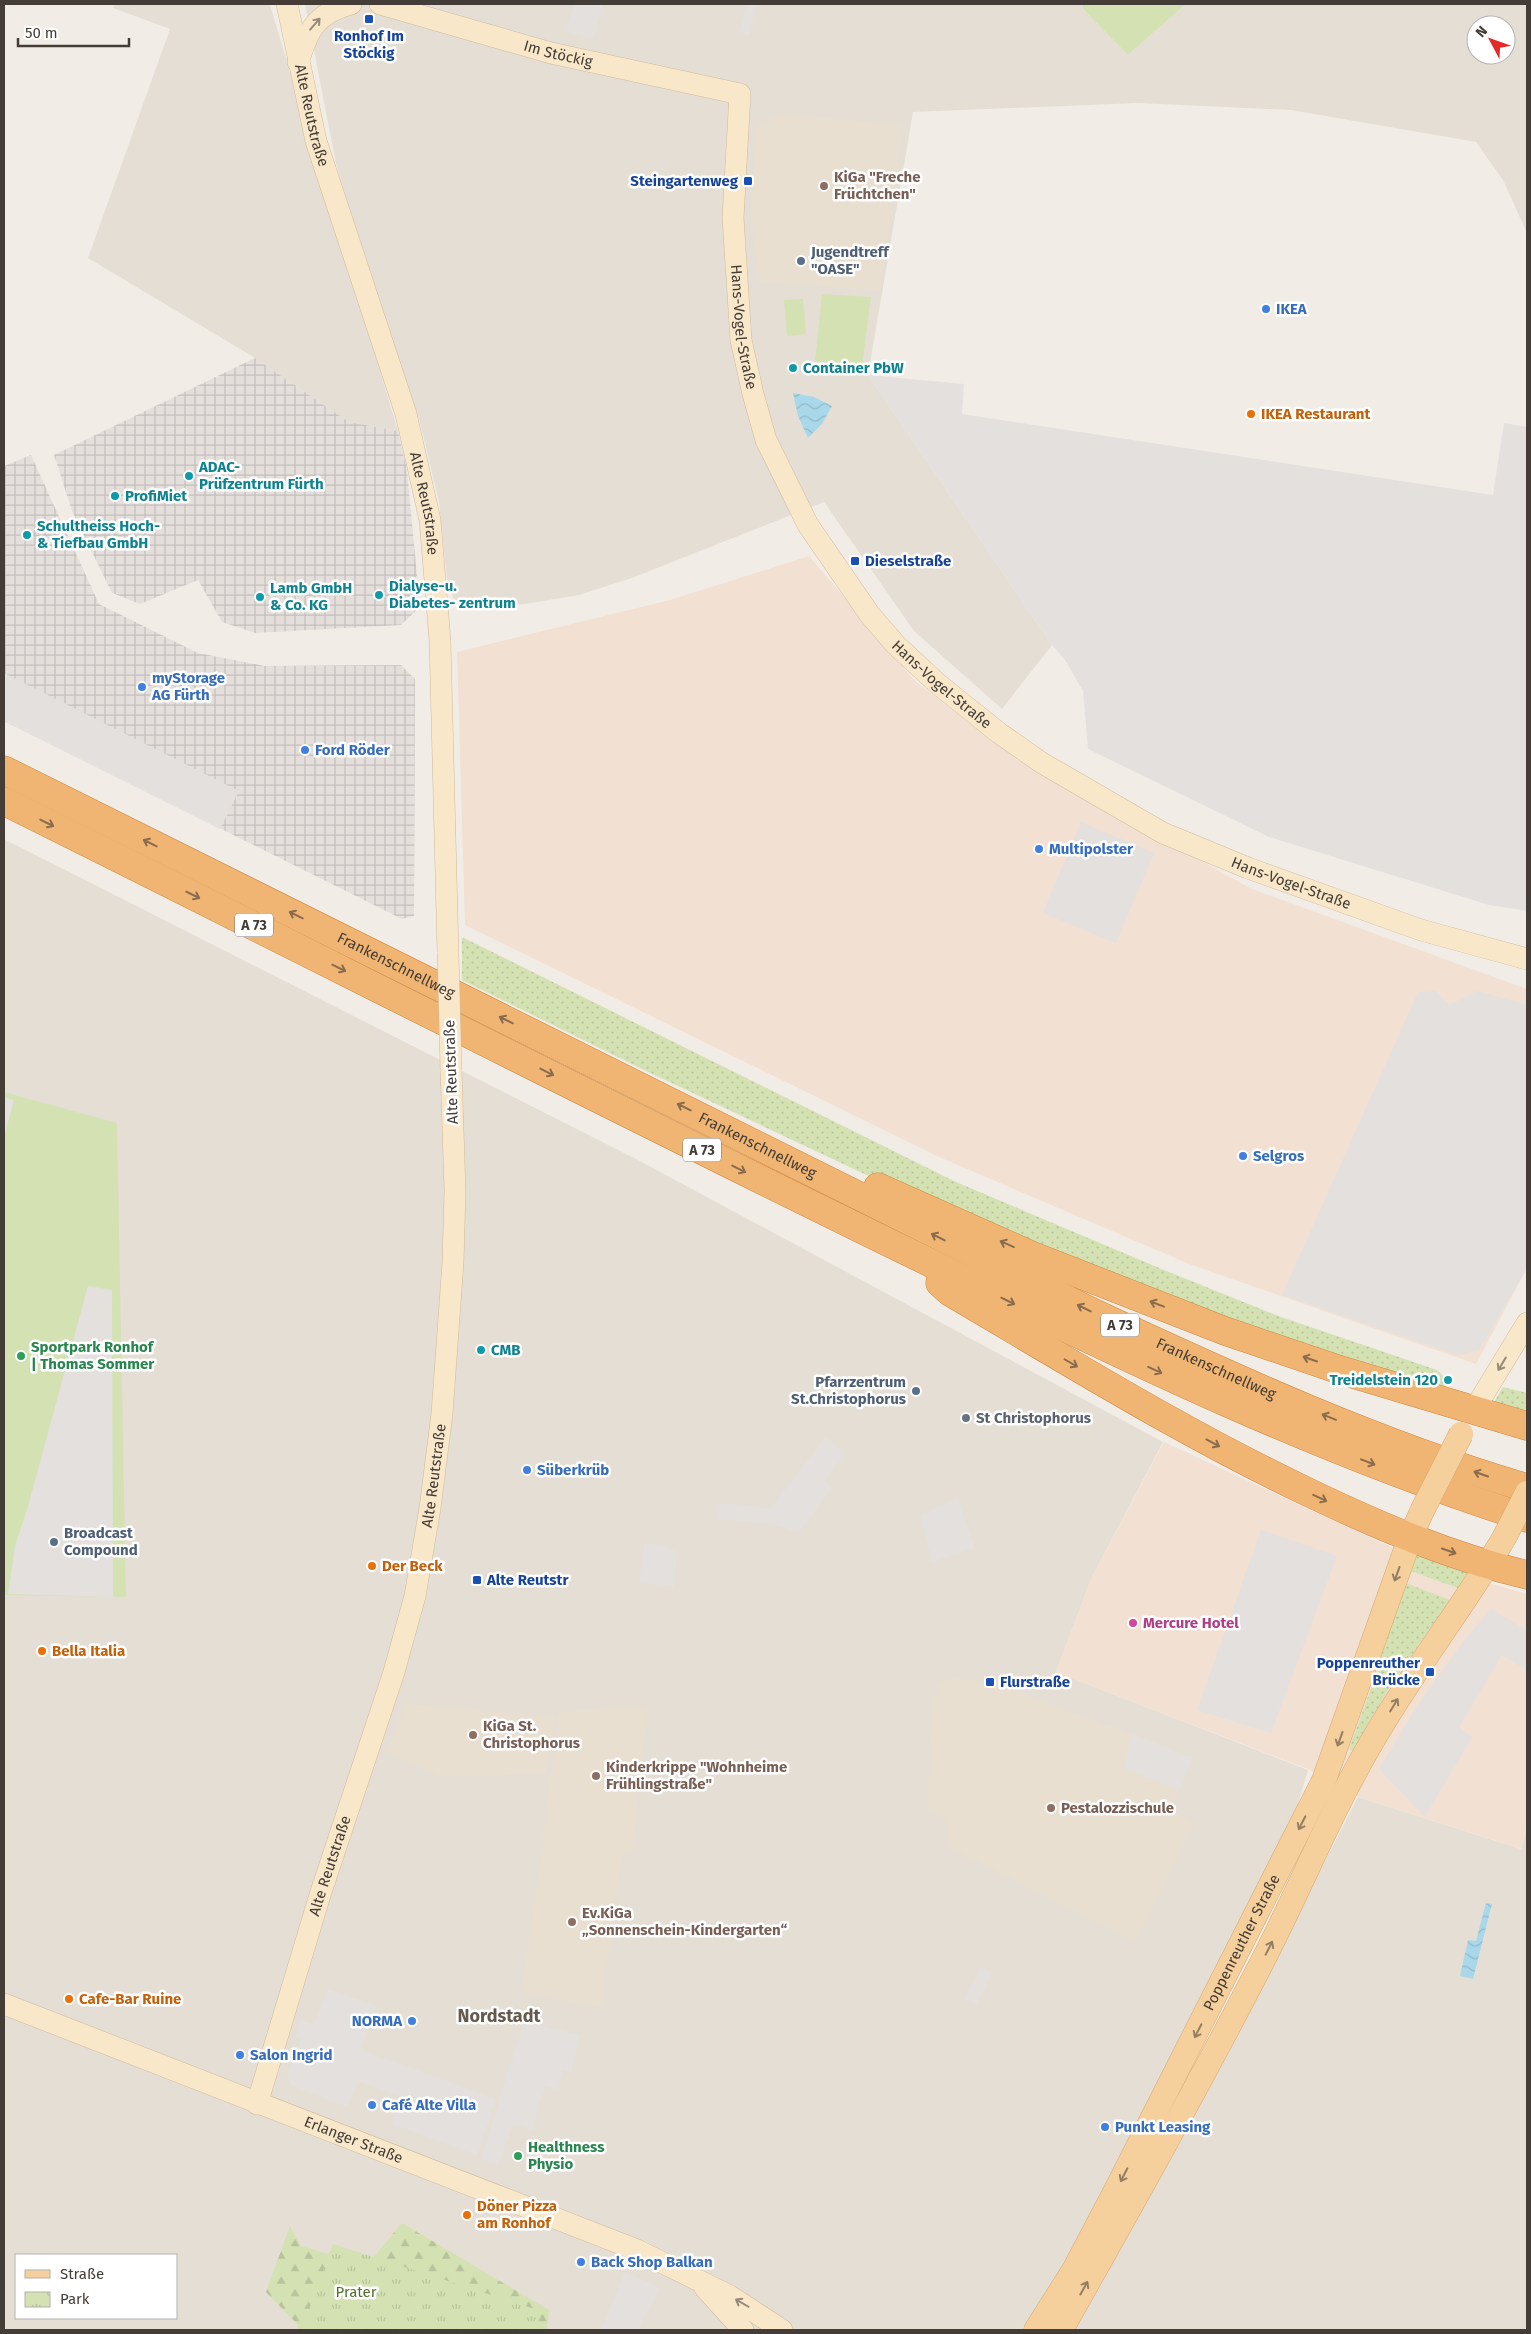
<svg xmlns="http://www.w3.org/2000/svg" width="1531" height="2334" font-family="'Fira Sans',sans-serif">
<defs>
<pattern id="industrial-grid" width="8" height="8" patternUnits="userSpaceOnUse" patternTransform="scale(1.25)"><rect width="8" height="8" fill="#e4dfdb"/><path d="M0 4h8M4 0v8" fill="none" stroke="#c5c0bd"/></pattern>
<pattern id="grass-dots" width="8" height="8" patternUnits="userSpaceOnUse" patternTransform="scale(1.25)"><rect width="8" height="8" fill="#d4e2b3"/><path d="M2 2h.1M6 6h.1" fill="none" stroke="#b7c39b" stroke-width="1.8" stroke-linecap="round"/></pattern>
<pattern id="forest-firs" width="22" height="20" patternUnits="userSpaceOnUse" patternTransform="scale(1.25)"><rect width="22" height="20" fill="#d4e2b3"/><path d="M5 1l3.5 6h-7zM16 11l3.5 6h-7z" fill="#b7c39b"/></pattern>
<pattern id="park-tufts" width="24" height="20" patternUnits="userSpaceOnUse" patternTransform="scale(1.25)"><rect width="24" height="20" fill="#d4e2b3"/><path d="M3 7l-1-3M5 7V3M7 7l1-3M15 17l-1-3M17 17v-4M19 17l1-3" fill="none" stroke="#b7c39b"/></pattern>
<pattern id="water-waves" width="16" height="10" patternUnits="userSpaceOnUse" patternTransform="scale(1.25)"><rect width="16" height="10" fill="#a8d8e9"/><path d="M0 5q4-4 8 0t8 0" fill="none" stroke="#92bac8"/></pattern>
</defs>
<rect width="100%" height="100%" fill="#f1ede6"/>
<g fill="#e5ded5" fill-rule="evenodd">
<polygon points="115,4 270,5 398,431 349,422 255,358 88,258 170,29 113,8"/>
<path d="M305 4H1083V9L1128 55 1186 4H1527V233L1503 180 1476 142 1291 110 1138 103 913 112 868 375 1052 645 1002 709 914 631 824 502 632 578 579 595 525 604 474 609 453 598 447 579 439 502 420 422 363 254 336 164ZM1476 25H1506V55H1476Z"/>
<path d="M4 839 638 1160 1163 1442 1092 1577 1056 1672 1308 1770 1288 1837 1035 2330H4ZM16 2255H176V2318H16Z"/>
<polygon points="1358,1797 1521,1849 1527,1826 1527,2330 1074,2330 1256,1995"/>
</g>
<g fill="#f2e0d3">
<polygon points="809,556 915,681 1016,759 1252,889 1527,989 1527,1268 1476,1364 1189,1264 939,1157 465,925 457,652 670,600"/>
<polygon points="1164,1442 1434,1567 1527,1594 1527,1825 1522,1849 1359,1797 1308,1769 1056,1672 1092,1577"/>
</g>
<g fill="url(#industrial-grid)">
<polygon points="255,358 349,422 398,431 407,470 420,607 401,625 255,633 222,622 198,580 140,604 112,593 72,511 54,455"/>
<polygon points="31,455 99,604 198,653 265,666 401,665 415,679 414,916 402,919 4,721 4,466"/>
</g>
<g fill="#e9dfd1">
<polygon points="780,114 903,125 880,291 760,281 751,216 757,130 769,119"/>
<polygon points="951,1678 965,1679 1023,1694 1192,1757 1171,1811 1194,1823 1136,1942 953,1849 946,1835 946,1820 934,1813 927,1804 933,1703 940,1684"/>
<polygon points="406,1704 555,1717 546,1774 440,1776 388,1753"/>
<polygon points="648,1706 632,1853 622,1852 601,2007 521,1993 544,1841 542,1840 560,1712"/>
</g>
<g fill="url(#grass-dots)">
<polygon points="462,937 956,1182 1164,1270 1281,1317 1437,1370 1446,1379 1446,1395 1384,1378 943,1211 646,1071 462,980"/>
<polygon points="1503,1387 1527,1393 1527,1419 1490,1409"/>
<polygon points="1414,1551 1473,1567 1458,1588 1408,1570"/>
<polygon points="1403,1582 1450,1600 1391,1685 1353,1751 1349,1749 1377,1672"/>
</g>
<polygon fill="url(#forest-firs)" points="402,2223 549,2310 547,2330 297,2330 298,2325 266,2292 290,2226 301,2246 367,2265"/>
<polygon fill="url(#park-tufts)" points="333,2244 541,2311 535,2330 301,2330"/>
<g fill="#d4e2b3">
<polygon points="1083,4 1186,4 1128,55 1083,9"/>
<polygon points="822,294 871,297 862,366 815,361"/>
<polygon points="803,299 806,334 787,336 784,300"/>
<polygon points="4,1092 117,1123 126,1597 4,1595"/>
</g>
<g fill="#e3e0de">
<polygon points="574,4 603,4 594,39 566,31"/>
<polygon points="747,4 757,4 749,35 739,32"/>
<polygon points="868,375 964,384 962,414 1493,495 1504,423 1527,427 1527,911 1489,905 1269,837 1088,749 1083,691 1065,660 1052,645"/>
<polygon points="4,673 239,791 220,829 4,721"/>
<polygon points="1081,822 1154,853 1116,943 1043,913"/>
<polygon points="1436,991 1449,1005 1477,991 1527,1005 1527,1268 1479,1350 1458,1355 1282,1295 1418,992"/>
<polygon points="4,1097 14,1100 4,1137"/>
<polygon points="88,1286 112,1290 113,1597 8,1594 15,1546 27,1510"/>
<polygon points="826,1437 841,1450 841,1460 824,1480 833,1487 799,1532 772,1524 717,1519 720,1503 771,1508"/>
<polygon points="958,1499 975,1548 932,1562 920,1515"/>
<polygon points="1261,1530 1337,1556 1271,1733 1197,1710"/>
<polygon points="644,1543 663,1545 677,1552 674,1586 639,1583"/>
<polygon points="1491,1609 1527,1630 1527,1670 1502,1655 1459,1727 1472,1737 1425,1817 1379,1769 1417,1706 1466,1638"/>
<polygon points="1131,1734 1192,1757 1180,1790 1124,1768"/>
<polygon points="980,1967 992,1973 978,2004 965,1999"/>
<polygon points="328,1989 376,2006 361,2050 496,2099 477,2155 392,2124 402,2097 358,2081 347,2107 291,2085 287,2074 301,2039 296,2037 300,2020 314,2025"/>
<polygon points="524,2022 580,2035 571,2072 563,2070 558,2090 545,2086 532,2130 513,2124 498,2165 481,2159"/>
<polygon points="625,2272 660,2288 638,2330 601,2330"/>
</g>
<g fill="url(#water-waves)">
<polygon points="793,393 814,397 832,406 822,424 808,438 798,416"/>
<polygon points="1486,1903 1492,1904 1473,1979 1460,1976 1468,1940 1476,1941"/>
</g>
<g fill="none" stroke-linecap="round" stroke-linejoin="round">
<g stroke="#d0bb9c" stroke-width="22">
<g id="secondary">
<path id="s1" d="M287 4 316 141 406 414 430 520 440 641 448 953"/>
<path id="s2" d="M380 4 551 53 740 94 733 218 741 340 753 394 766 440 808 525 870 615 896 645 938 684 999 733 1042 763 1163 833 1248 868 1421 930 1527 959"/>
<path d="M298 62C309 29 315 14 351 4"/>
<polyline points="1474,1410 1527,1323"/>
<path id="s3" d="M4 2004 637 2250 730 2296 782 2330"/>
<path id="s4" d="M257 2104 320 1895 394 1672 415 1596 430 1508 442 1414 453 1262 455 1191 451 1070"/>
<polyline points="705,2288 743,2330"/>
</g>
</g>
<g stroke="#d8a96e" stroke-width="25">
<g id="primary">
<path id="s5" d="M1036 2330 1074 2270 1116 2190 1324 1780 1410 1538 1422 1511"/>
<path d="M1061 2330C1128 2211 1195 2092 1258 1970 1297 1896 1328 1817 1370 1745 1411 1673 1462 1609 1504 1538"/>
</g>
</g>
<g stroke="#ce8843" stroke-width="29">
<g id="motorway">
<path id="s6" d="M4 770 1096 1314C1236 1379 1378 1444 1527 1488"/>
<path d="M4 801C302 949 599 1101 898 1247 1104 1347 1309 1449 1527 1518"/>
<polyline points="878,1187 1033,1256 1225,1331 1340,1370 1527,1426"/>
<path d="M940 1283 950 1292C1069 1362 1187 1435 1312 1494 1381 1527 1452 1557 1527 1575"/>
</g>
</g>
<use href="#secondary" stroke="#f9e7c9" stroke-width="21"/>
<use href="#primary" stroke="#f5cf9c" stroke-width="24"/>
<use href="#motorway" stroke="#f0b572" stroke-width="28"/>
<g stroke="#d0bb9c" stroke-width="22" stroke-linecap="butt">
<polyline id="secondary-bridge" points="448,953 451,1070"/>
</g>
<g stroke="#d8a96e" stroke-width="25" stroke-linecap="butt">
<g id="primary-bridge">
<polyline points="1422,1511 1461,1434"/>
<polyline points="1504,1538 1527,1493"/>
</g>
</g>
<use href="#secondary-bridge" stroke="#f9e7c9" stroke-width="21"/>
<use href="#primary-bridge" stroke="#f5cf9c" stroke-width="24"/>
</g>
<defs><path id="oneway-shaft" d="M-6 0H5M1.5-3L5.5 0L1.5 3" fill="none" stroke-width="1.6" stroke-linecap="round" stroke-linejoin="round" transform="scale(1.25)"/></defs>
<g stroke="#958978">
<use href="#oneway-shaft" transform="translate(315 24) rotate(-49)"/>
<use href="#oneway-shaft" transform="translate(1502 1364) rotate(121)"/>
<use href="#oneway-shaft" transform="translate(742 2303) rotate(-150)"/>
</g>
<g stroke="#896c4e">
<use href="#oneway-shaft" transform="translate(47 823) rotate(26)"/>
<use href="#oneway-shaft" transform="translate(150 843) rotate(-154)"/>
<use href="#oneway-shaft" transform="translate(193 895) rotate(26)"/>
<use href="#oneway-shaft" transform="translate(296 915) rotate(-154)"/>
<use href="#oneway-shaft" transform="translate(339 968) rotate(26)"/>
<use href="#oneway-shaft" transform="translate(506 1020) rotate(-154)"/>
<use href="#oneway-shaft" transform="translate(547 1072) rotate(27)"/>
<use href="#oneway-shaft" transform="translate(684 1107) rotate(-154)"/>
<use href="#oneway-shaft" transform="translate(739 1169) rotate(27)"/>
<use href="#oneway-shaft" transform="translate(938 1237) rotate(-153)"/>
<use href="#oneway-shaft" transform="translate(1007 1244) rotate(-156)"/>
<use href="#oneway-shaft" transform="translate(1008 1301) rotate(26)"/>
<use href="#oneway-shaft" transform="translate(1157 1304) rotate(-159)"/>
<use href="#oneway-shaft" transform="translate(1084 1308) rotate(-154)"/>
<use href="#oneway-shaft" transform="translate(1310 1359) rotate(-161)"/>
<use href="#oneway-shaft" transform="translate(1071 1363) rotate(30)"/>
<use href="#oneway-shaft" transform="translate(1155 1370) rotate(25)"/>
<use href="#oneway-shaft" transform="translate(1329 1417) rotate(-158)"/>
<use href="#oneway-shaft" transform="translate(1213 1443) rotate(28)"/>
<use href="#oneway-shaft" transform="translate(1368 1462) rotate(21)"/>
<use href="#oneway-shaft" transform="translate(1481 1474) rotate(-161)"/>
<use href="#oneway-shaft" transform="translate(1320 1498) rotate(25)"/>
<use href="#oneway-shaft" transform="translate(1449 1551) rotate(19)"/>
</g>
<g stroke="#947e64">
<use href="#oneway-shaft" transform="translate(1397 1574) rotate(110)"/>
<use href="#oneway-shaft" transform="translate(1394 1705) rotate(-59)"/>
<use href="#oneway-shaft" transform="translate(1340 1739) rotate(110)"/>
<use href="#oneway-shaft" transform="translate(1302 1823) rotate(117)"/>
<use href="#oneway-shaft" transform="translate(1269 1948) rotate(-63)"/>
<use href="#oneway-shaft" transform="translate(1198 2031) rotate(117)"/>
<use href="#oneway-shaft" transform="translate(1124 2175) rotate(117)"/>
<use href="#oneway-shaft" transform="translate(1084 2288) rotate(-61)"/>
</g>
<g fill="#1a4fb4" stroke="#fff" stroke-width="2">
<rect x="364" y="14" width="10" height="10" rx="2.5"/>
<rect x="743" y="176" width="10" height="10" rx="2.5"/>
<rect x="850" y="556" width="10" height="10" rx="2.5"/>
<rect x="472" y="1575" width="10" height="10" rx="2.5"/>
<rect x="1425" y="1667" width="10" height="10" rx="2.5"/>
<rect x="985" y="1677" width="10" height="10" rx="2.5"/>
</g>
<g fill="#8d6e63" stroke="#fff" stroke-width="2">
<circle cx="824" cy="186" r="5"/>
<circle cx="473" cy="1735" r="5"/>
<circle cx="596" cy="1776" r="5"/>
<circle cx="1051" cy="1808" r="5"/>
<circle cx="572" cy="1922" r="5"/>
</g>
<g fill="#5c6f8a" stroke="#fff" stroke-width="2">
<circle cx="801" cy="261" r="5"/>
<circle cx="916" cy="1391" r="5"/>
<circle cx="54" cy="1542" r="5"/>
</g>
<g fill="#3f7fe0" stroke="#fff" stroke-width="2">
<circle cx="1266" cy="309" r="5"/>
<circle cx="142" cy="687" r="5"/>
<circle cx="305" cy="750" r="5"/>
<circle cx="1039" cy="849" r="5"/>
<circle cx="1243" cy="1156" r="5"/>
<circle cx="527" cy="1470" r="5"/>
<circle cx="412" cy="2021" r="5"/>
<circle cx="240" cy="2055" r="5"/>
<circle cx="372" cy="2105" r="5"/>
<circle cx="1105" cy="2127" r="5"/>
<circle cx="581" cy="2262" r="5"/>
</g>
<g fill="#0f9aa8" stroke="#fff" stroke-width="2">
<circle cx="793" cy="368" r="5"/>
<circle cx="189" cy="476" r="5"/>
<circle cx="115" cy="496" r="5"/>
<circle cx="27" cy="535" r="5"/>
<circle cx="379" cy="595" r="5"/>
<circle cx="260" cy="597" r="5"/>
<circle cx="481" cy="1350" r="5"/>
<circle cx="1448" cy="1380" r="5"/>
</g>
<g fill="#e8710a" stroke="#fff" stroke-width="2">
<circle cx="1251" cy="414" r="5"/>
<circle cx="372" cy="1566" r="5"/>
<circle cx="42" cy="1651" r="5"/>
<circle cx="69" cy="1999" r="5"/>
<circle cx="467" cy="2215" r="5"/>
</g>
<g fill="#2e9e5b" stroke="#fff" stroke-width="2">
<circle cx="21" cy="1356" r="5"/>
<circle cx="518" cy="2156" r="5"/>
</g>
<circle fill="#6b7280" stroke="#fff" stroke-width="2" cx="966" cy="1418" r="5"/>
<circle fill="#d1479c" stroke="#fff" stroke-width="2" cx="1133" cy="1623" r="5"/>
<g text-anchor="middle" stroke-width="5" stroke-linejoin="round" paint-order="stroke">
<g fill="#fff" stroke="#7c7672" stroke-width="1">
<rect x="235" y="913.5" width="38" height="23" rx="4"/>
<rect x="683" y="1138.5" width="38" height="23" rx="4"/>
<rect x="1101" y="1313.5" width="38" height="23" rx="4"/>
</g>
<g font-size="14" font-weight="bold" fill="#443c36">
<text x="254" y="930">A 73</text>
<text x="702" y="1155">A 73</text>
<text x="1120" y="1330">A 73</text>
</g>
<g font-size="15" font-weight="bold" fill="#164399" stroke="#fff" text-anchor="start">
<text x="369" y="41" text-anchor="middle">Ronhof Im<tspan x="369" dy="17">Stöckig</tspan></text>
<text x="738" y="186" text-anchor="end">Steingartenweg</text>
<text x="865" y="566">Dieselstraße</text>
<text x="487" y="1585">Alte Reutstr</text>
<text x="1420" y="1668" text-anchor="end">Poppenreuther<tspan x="1420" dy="17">Brücke</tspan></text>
<text x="1000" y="1687">Flurstraße</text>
</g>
<g font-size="15" fill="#443c36" stroke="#fff">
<text dy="5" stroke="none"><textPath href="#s2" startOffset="185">Im Stöckig</textPath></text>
<text dy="5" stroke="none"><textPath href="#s1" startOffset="114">Alte Reutstraße</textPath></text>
<text dy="5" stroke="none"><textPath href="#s2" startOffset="605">Hans-Vogel-Straße</textPath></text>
<text dy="5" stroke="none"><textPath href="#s1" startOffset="519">Alte Reutstraße</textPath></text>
<text dy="5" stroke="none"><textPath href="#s2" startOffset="1025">Hans-Vogel-Straße</textPath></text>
<text dy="5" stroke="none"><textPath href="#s2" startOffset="1430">Hans-Vogel-Straße</textPath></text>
<text dy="5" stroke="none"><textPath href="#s6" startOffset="438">Frankenschnellweg</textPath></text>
<text transform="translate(451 1072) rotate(-92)" y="5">Alte Reutstraße</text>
<text dy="5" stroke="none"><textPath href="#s6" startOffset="842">Frankenschnellweg</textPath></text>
<text dy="5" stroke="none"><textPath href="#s6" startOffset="1352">Frankenschnellweg</textPath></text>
<text dy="5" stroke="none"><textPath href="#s4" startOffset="654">Alte Reutstraße</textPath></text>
<text dy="5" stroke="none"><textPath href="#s4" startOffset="249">Alte Reutstraße</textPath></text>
<text dy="5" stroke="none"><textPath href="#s5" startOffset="439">Poppenreuther Straße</textPath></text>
<text dy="5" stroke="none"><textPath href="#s3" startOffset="375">Erlanger Straße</textPath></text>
</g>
<g font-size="15" font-weight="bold" fill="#785e54" stroke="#fff" text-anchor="start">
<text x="834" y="182">KiGa "Freche<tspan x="834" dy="17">Früchtchen"</tspan></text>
<text x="483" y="1731">KiGa St.<tspan x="483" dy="17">Christophorus</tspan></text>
<text x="606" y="1772">Kinderkrippe "Wohnheime<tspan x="606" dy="17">Frühlingstraße"</tspan></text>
<text x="1061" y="1813">Pestalozzischule</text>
<text x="582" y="1918">Ev.KiGa<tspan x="582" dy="17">„Sonnenschein-Kindergarten“</tspan></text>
</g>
<g font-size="15" font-weight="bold" fill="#4e5e75" stroke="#fff" text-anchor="start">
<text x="811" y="257">Jugendtreff<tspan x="811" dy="17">"OASE"</tspan></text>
<text x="906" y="1387" text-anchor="end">Pfarrzentrum<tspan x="906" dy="17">St.Christophorus</tspan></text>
<text x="64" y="1538">Broadcast<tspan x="64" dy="17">Compound</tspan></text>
</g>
<g font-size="15" font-weight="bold" fill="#366cbe" stroke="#fff" text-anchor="start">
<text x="1276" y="314">IKEA</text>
<text x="152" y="683">myStorage<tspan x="152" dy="17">AG Fürth</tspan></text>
<text x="315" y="755">Ford Röder</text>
<text x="1049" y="854">Multipolster</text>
<text x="1253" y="1161">Selgros</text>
<text x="537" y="1475">Süberkrüb</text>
<text x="402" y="2026" text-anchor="end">NORMA</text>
<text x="250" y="2060">Salon Ingrid</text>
<text x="382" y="2110">Café Alte Villa</text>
<text x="1115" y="2132">Punkt Leasing</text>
<text x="591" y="2267">Back Shop Balkan</text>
</g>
<g font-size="15" font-weight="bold" fill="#0d838f" stroke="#fff" text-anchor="start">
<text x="803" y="373">Container PbW</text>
<text x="199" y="472">ADAC-<tspan x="199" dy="17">Prüfzentrum Fürth</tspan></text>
<text x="125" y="501">ProfiMiet</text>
<text x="37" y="531">Schultheiss Hoch-<tspan x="37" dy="17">&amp; Tiefbau GmbH</tspan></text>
<text x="389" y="591">Dialyse-u.<tspan x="389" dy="17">Diabetes- zentrum</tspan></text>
<text x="270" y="593">Lamb GmbH<tspan x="270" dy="17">&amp; Co. KG</tspan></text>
<text x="491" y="1355">CMB</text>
<text x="1438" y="1385" text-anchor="end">Treidelstein 120</text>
</g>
<g font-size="15" font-weight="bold" fill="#c56008" stroke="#fff" text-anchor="start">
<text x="1261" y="419">IKEA Restaurant</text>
<text x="382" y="1571">Der Beck</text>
<text x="52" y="1656">Bella Italia</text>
<text x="79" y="2004">Cafe-Bar Ruine</text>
<text x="477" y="2211">Döner Pizza<tspan x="477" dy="17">am Ronhof</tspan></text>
</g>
<g font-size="15" font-weight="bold" fill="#27864d" stroke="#fff" text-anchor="start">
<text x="31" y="1352">Sportpark Ronhof<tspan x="31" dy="17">| Thomas Sommer</tspan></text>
<text x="528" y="2152">Healthness<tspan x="528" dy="17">Physio</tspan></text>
</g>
<g font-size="15" font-weight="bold" fill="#5b616d" stroke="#fff" text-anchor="start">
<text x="976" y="1423">St Christophorus</text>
</g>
<g font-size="15" font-weight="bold" fill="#b23c85" stroke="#fff" text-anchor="start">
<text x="1143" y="1628">Mercure Hotel</text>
</g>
<g font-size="15" fill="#51702f" stroke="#fff">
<text x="356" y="2297">Prater</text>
</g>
<g font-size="18" font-weight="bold" fill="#65594e" stroke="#fff">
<text x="499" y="2022">Nordstadt</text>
</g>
</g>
<rect width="1531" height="2334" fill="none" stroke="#443c36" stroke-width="10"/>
<rect x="15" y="2254" width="162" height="65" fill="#ffffff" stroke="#b4b1af"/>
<rect x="25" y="2270" width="25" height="8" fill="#f5cf9c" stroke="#b4b1af"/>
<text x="60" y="2279" font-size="15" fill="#443c36">Straße</text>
<rect x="25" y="2292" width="25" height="15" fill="url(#park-tufts)" stroke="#b4b1af"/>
<text x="60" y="2304" font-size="15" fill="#443c36">Park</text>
<g transform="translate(1491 40) rotate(311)"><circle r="24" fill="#ffffff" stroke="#b4b1af"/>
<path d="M0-4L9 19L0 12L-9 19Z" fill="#e62a29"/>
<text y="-8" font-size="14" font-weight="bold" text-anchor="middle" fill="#443c36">N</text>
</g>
<path d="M18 38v8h111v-8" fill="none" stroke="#443c36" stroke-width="2.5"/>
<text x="25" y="38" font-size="15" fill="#443c36" stroke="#ffffff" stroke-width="4" paint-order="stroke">50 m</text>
</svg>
